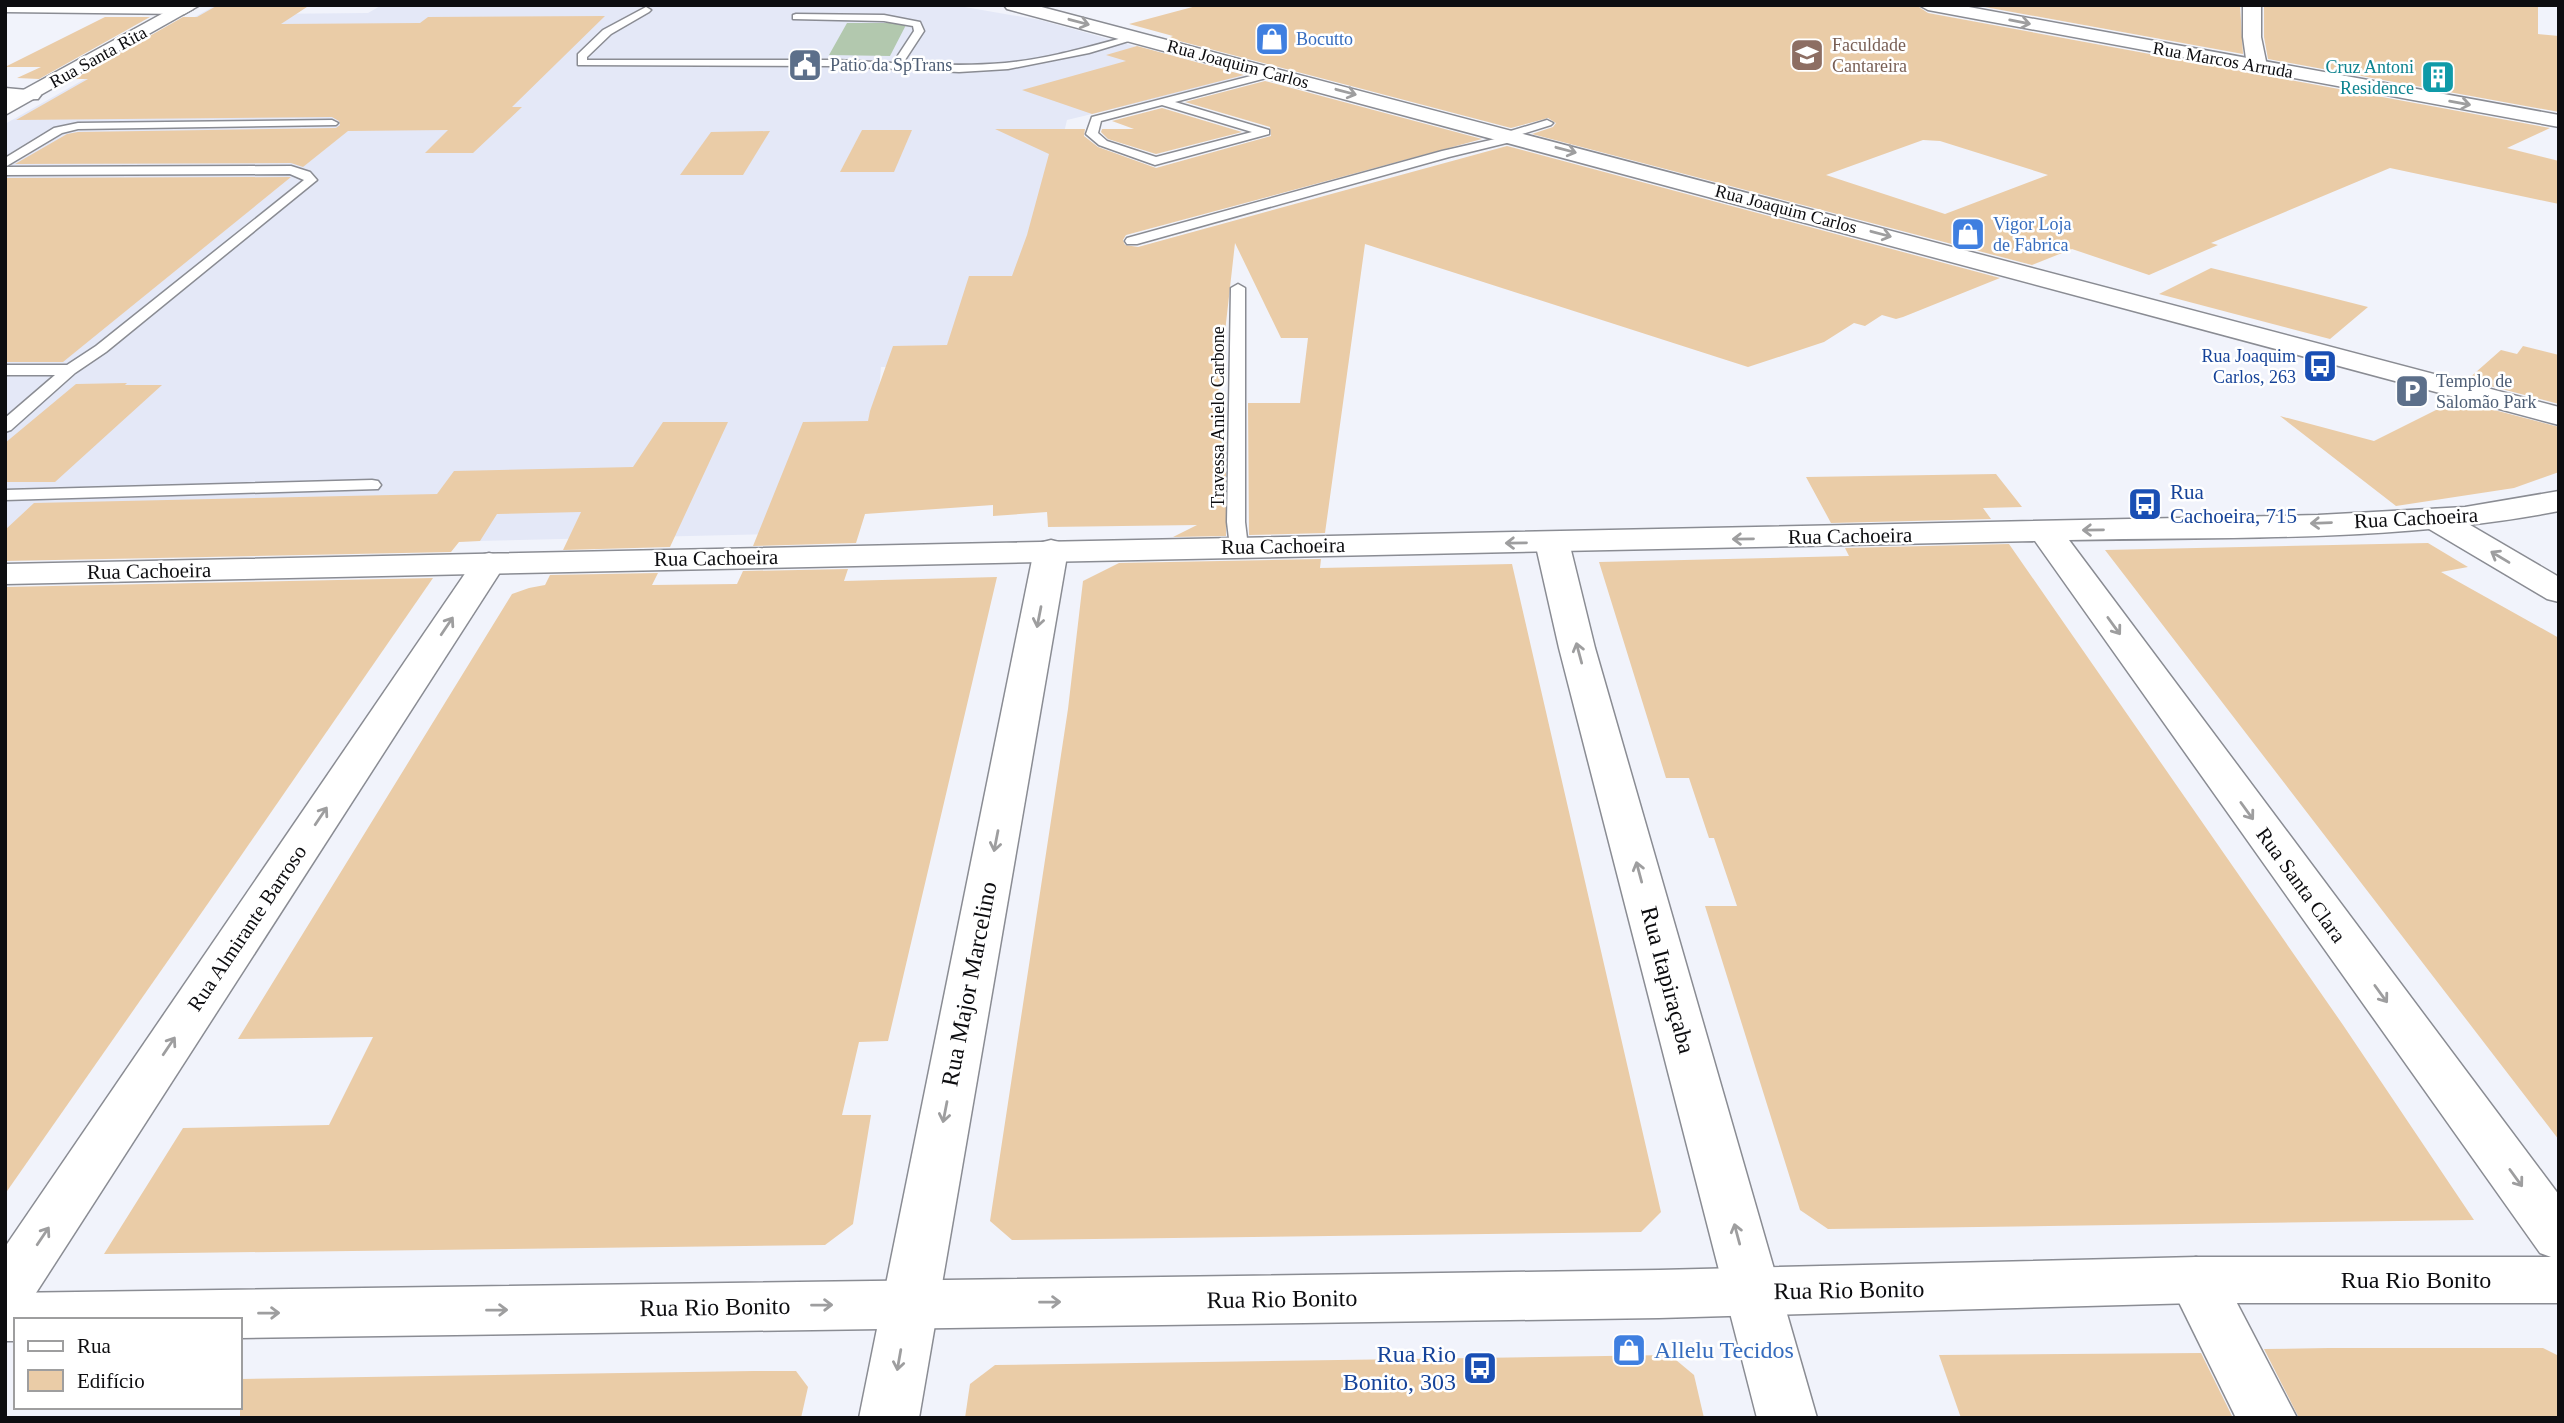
<svg xmlns="http://www.w3.org/2000/svg" width="2564" height="1423" font-family="'Times New Roman',serif">
<rect width="100%" height="100%" fill="#f1f3fb"/>
<polygon fill="#e4e8f7" points="216,5 273,5 262,14 368,13 382,5 953,5 1040,20 1246,77 1067,120 1008,366 881,367 870,498 859,532 5,552 5,124"/>
<polygon fill="#b2c8ae" points="847,23 907,23 890,56 829,55"/>
<g fill="#eacca7" fill-rule="evenodd">
<polygon points="218,5 310,5 281,24 420,23 428,17 605,16 512,107 522,107 473,153 425,153 448,130 348,131 303,167 291,163 15,164 67,134 78,132 336,128 340,125 339,121 332,117 16,120 88,79 74,79 183,17 197,17"/>
<path d="M1200 5H1916L1928 13 2550 128 2507 148 2559 161V204L2390 168 2211 243 2218 245 2149 275 2072 249 2032 265 1532 134 1553 127 1556 123 1548 118 1511 128 1168 38 1173 36 1129 24ZM1923 140 1940 141 2048 175 1945 214 1826 175Z"/>
<polygon points="1974,5 2240,5 2243,54"/>
<polygon points="2264,5 2538,5 2538,34 2559,36 2559,112 2268,59 2264,37"/>
<polygon points="105,17 150,17 39,79 17,78 41,67 5,67"/>
<polygon points="1137,46 1244,75 1092,114 1022,90 1126,61 1106,55"/>
<polygon points="1265,81 1482,139 1126,235 1123,240 1125,245 1138,247 1507,146 2000,278 1903,317 1896,319 1882,315 1865,326 1854,323 1824,342 1748,367 1365,244 1325,533 1249,535 1248,403 1300,403 1308,338 1281,338 1235,243 1217,403 1226,403 1226,536 1173,537 1197,525 1048,527 1047,512 993,516 993,505 865,514 856,543 753,546 803,422 868,421 870,411 893,346 947,345 969,276 1012,276 1027,235 1049,154 995,129 1085,129 1084,136 1098,147 1156,168 1271,136 1270,127 1185,102"/>
<polygon points="1162,108 1242,132 1156,154 1108,139 1101,132 1102,129 1134,129 1112,121"/>
<polygon points="862,130 912,130 894,172 840,172"/>
<polygon points="770,131 743,175 680,175 711,132"/>
<polygon points="291,177 63,362 5,362 5,178"/>
<polygon points="2211,268 2309,292 2368,307 2330,339 2159,294"/>
<polygon points="2523,346 2559,355 2559,404 2467,380 2501,350 2517,354"/>
<polygon points="127,383 125,385 162,385 55,482 5,482 5,443 76,384"/>
<polygon points="2452,399 2559,427 2559,472 2514,488 2396,506 2280,416 2374,441 2448,404"/>
<polygon points="663,422 728,422 670,547 563,550 581,512 497,514 480,541 459,542 451,552 5,561 5,530 34,503 437,494 454,471 633,467"/>
<polygon points="1996,474 2022,507 1983,508 1991,519 1831,523 1806,477"/>
<polygon points="2428,543 2468,567 2441,572 2559,638 2559,1140 2105,550"/>
<polygon points="2009,544 2343,1025 2474,1220 1828,1229 1800,1210 1705,906 1737,906 1714,838 1709,838 1689,778 1666,778 1599,562 1849,556 1845,548"/>
<polygon points="1321,559 1320,568 1512,564 1661,1212 1641,1232 1012,1240 990,1221 1068,709 1083,581 1119,563"/>
<polygon points="848,569 844,581 997,577 888,1041 859,1042 842,1115 871,1115 853,1224 825,1245 104,1254 183,1128 329,1125 373,1037 238,1039 512,594 529,588 545,585 550,575 658,573 652,585 737,584 743,571"/>
<polygon points="433,578 209,902 5,1194 5,587"/>
<polygon points="2329,1348 2543,1348 2559,1356 2559,1418 2299,1418 2264,1349"/>
<polygon points="2201,1353 2233,1418 1961,1418 1939,1355"/>
<polygon points="1670,1355 1694,1375 1704,1418 965,1418 970,1384 995,1365"/>
<polygon points="754,1371 796,1371 808,1387 801,1418 240,1418 240,1379"/>
</g>
<g fill="none" stroke-linecap="round" stroke-linejoin="round">
<g stroke="#8a8c93" stroke-width="3">
<g id="service">
<path d="M646 7 651 10 649 12 611 34 587 57V60H836L893 63 914 31 913 26 884 21 793 19V15L796 14 884 15 920 22 924 31 903 63C937 65 971 66 1005 63 1050 59 1094 45 1137 34L1142 37 1089 53 1008 69 959 72 836 66 578 65V54L603 30Z"/>
<path d="M1274 70 1278 71V75L1175 102 1269 130V134L1155 165 1099 145 1086 134 1092 117ZM1162 105 1252 132 1156 157 1107 141 1098 133 1101 121Z"/>
<polygon points="332,120 338,123 336,125 78,129 62,133 5,167 5,158 54,128 78,123"/>
<polygon points="1547,120 1553,123 1551,125 1522,134 1523,139 1449,157 1137,244 1127,244 1125,241 1127,238 1442,151 1504,137 1504,133"/>
<polygon points="291,166 310,172 317,180 106,352 75,373 11,430 5,432 5,418 55,375 5,375 5,365 67,365 96,346 304,180 290,174 5,175 5,167"/>
<polygon points="1238,284 1245,288 1245,522 1248,547 1239,552 1230,547 1227,522 1231,288"/>
<polygon points="372,480 378,481 381,485 378,489 5,500 5,490"/>
</g>
</g>
<g stroke="#8a8c93" stroke-width="3">
<g id="minor">
<polygon points="5,5 190,5 193,9 184,14 5,12"/>
<polygon points="2243,5 2261,5 2261,37 2267,66 2264,70 2257,72 2247,66 2243,37"/>
<polygon points="5,88 38,91 41,95 38,99 5,100"/>
<polygon points="2436,509 2448,512 2559,577 2559,602 2547,599 2424,526 2420,519 2424,512"/>
<polygon points="1552,532 1564,535 1569,542 1595,648 1817,1418 1757,1418 1559,648 1535,542 1540,535"/>
<polygon points="1051,540 1063,543 1068,550 919,1418 859,1418 1034,550 1039,543"/>
<polygon points="489,553 501,556 506,563 25,1310 5,1317 5,1247 477,556"/>
<polygon points="2196,1257 2216,1263 2297,1418 2236,1418 2168,1280 2176,1263"/>
</g>
</g>
<g stroke="#8a8c93" stroke-width="3">
<g id="tertiary">
<polygon points="1004,5 1034,5 2559,407 2559,425 1007,9"/>
<path d="M2559 491V511C2398 542 2232 537 2069 540L2559 1195V1303H2196L1659 1318 240 1338V1320H16V1341H5V1293L1659 1270 2196 1257H2551L2540 1253 2035 541 5 584V564L2318 515 2465 507Z"/>
</g>
</g>
<g stroke="#8a8c93" stroke-width="3">
<g id="secondary">
<polygon points="178,5 200,5 5,115 5,100"/>
<polygon points="1919,5 1958,5 2559,115 2559,127 1928,10"/>
</g>
</g>
<use href="#service" fill="#fff" fill-rule="evenodd"/>
<use href="#minor" fill="#fff" fill-rule="evenodd"/>
<use href="#tertiary" fill="#fff" fill-rule="evenodd"/>
<use href="#secondary" fill="#fff" fill-rule="evenodd"/>
</g>
<defs><path id="oneway-shaft" d="M-6 0H5M1.5-3L5.5 0L1.5 3" fill="none" stroke-width="1.6" stroke-linecap="round" stroke-linejoin="round" transform="scale(1.75)"/></defs>
<g stroke="#9e9e9f">
<use href="#oneway-shaft" transform="translate(1079 22) rotate(15)"/>
<use href="#oneway-shaft" transform="translate(2020 22) rotate(11)"/>
<use href="#oneway-shaft" transform="translate(1346 92) rotate(15)"/>
<use href="#oneway-shaft" transform="translate(2460 103) rotate(10)"/>
<use href="#oneway-shaft" transform="translate(1566 150) rotate(15)"/>
<use href="#oneway-shaft" transform="translate(1881 234) rotate(15)"/>
<use href="#oneway-shaft" transform="translate(2321 523) rotate(178)"/>
<use href="#oneway-shaft" transform="translate(2093 530) rotate(179)"/>
<use href="#oneway-shaft" transform="translate(1743 539) rotate(179)"/>
<use href="#oneway-shaft" transform="translate(1516 543) rotate(179)"/>
<use href="#oneway-shaft" transform="translate(2500 557) rotate(-149)"/>
<use href="#oneway-shaft" transform="translate(1039 617) rotate(101)"/>
<use href="#oneway-shaft" transform="translate(447 626) rotate(-56)"/>
<use href="#oneway-shaft" transform="translate(2114 626) rotate(54)"/>
<use href="#oneway-shaft" transform="translate(1579 653) rotate(-105)"/>
<use href="#oneway-shaft" transform="translate(2247 811) rotate(54)"/>
<use href="#oneway-shaft" transform="translate(321 816) rotate(-56)"/>
<use href="#oneway-shaft" transform="translate(996 841) rotate(101)"/>
<use href="#oneway-shaft" transform="translate(1639 872) rotate(-105)"/>
<use href="#oneway-shaft" transform="translate(2381 994) rotate(54)"/>
<use href="#oneway-shaft" transform="translate(169 1046) rotate(-56)"/>
<use href="#oneway-shaft" transform="translate(945 1112) rotate(101)"/>
<use href="#oneway-shaft" transform="translate(2516 1178) rotate(54)"/>
<use href="#oneway-shaft" transform="translate(1737 1234) rotate(-105)"/>
<use href="#oneway-shaft" transform="translate(43 1236) rotate(-56)"/>
<use href="#oneway-shaft" transform="translate(1050 1302) rotate(-1)"/>
<use href="#oneway-shaft" transform="translate(822 1305) rotate(-1)"/>
<use href="#oneway-shaft" transform="translate(497 1310) rotate(-1)"/>
<use href="#oneway-shaft" transform="translate(269 1313) rotate(-1)"/>
<use href="#oneway-shaft" transform="translate(899 1360) rotate(100)"/>
</g>
<defs>
<g id="shop-square" transform="scale(1.75)"><rect x="-9" y="-9" width="18" height="18" rx="4" fill="#3f7fe0" stroke="#fff"/><path d="M-5-2.5h2.3a2.7 3.5 0 0 1 5.4 0H5L5.5 6h-11ZM-1.5-2.5h3a1.5 2.3 0 0 0-3 0Z" fill="#fff"/></g>
<g id="university-square" transform="scale(1.75)"><rect x="-9" y="-9" width="18" height="18" rx="4" fill="#8d6e63" stroke="#fff"/><path d="M0-5L7-2L0 1L-7-2ZM-4 1L0 2.5L4 1V4Q0 6-4 4Z" fill="#fff"/></g>
<g id="civic-square" transform="scale(1.75)"><rect x="-9" y="-9" width="18" height="18" rx="4" fill="#5c6f8a" stroke="#fff"/><path d="M-.6-6.5H3V-4.5H.6V-3L4-1V1h2V6H-6V1h2V-1L-.6-3ZM-1.2 2.5V6h2.4V2.5Z" fill="#fff"/></g>
<g id="building-square" transform="scale(1.75)"><rect x="-9" y="-9" width="18" height="18" rx="4" fill="#0f9aa8" stroke="#fff"/><path d="M-4-6H4V6H1V3H-1V6H-4ZM-2.5-4.3h1.7v1.8h-1.7ZM.8-4.3h1.7v1.8H.8ZM-2.5-1h1.7V.8h-1.7ZM.8-1h1.7V.8H.8Z" fill="#fff"/></g>
<g id="bus-square" transform="scale(1.75)"><rect x="-9" y="-9" width="18" height="18" rx="4" fill="#1a4fb4" stroke="#fff"/><path d="M-5-6H5V4H4V6H2V4H-2V6H-4V4H-5ZM-3.5-4V0h7V-4ZM-3.5 1.2v1.5H-2V1.2ZM2 1.2v1.5H3.5V1.2Z" fill="#fff"/></g>
<g id="parking-square" transform="scale(1.75)"><rect x="-9" y="-9" width="18" height="18" rx="4" fill="#5c6f8a" stroke="#fff"/><path d="M-3.5-5.5H1a3.5 3.5 0 0 1 0 7H-1V5.5H-3.5ZM-1-3.4V-.6H.8a1.4 1.4 0 0 0 0-2.8Z" fill="#fff"/></g>
</defs>
<g fill-rule="evenodd">
<use href="#shop-square" x="1272" y="39"/>
<use href="#university-square" x="1807" y="55"/>
<use href="#civic-square" x="805" y="65"/>
<use href="#building-square" x="2438" y="77"/>
<use href="#shop-square" x="1968" y="234"/>
<use href="#bus-square" x="2320" y="366"/>
<use href="#parking-square" x="2412" y="391"/>
<use href="#bus-square" x="2145" y="504"/>
<use href="#shop-square" x="1629" y="1350"/>
<use href="#bus-square" x="1480" y="1368"/>
</g>
<g text-anchor="middle" stroke-width="5" stroke-linejoin="round" paint-order="stroke">
<g font-size="18" fill="#366cbe" stroke="#fff" text-anchor="start">
<text x="1296" y="45">Bocutto</text>
<text x="1993" y="230">Vigor Loja<tspan x="1993" dy="21">de Fabrica</tspan></text>
</g>
<g font-size="18" fill="#785e54" stroke="#fff" text-anchor="start">
<text x="1832" y="51">Faculdade<tspan x="1832" dy="21">Cantareira</tspan></text>
</g>
<g font-size="18" fill="#0d0d10" stroke="#fff">
<text transform="translate(98 57) rotate(-29)" y="6">Rua Santa Rita</text>
<text transform="translate(2223 60) rotate(10)" y="6">Rua Marcos Arruda</text>
<text transform="translate(1238 64) rotate(15)" y="6">Rua Joaquim Carlos</text>
<text transform="translate(1786 209) rotate(15)" y="6">Rua Joaquim Carlos</text>
<text transform="translate(1218 417) rotate(-90)" y="6">Travessa Anielo Carbone</text>
</g>
<g font-size="18" fill="#4e5e75" stroke="#fff" text-anchor="start">
<text x="830" y="71">Patio da SpTrans</text>
<text x="2436" y="387">Templo de<tspan x="2436" dy="21">Salomão Park</tspan></text>
</g>
<g font-size="18" fill="#0d838f" stroke="#fff" text-anchor="end">
<text x="2414" y="73">Cruz Antoni<tspan x="2414" dy="21">Residence</tspan></text>
</g>
<g font-size="18" fill="#164399" stroke="#fff" text-anchor="end">
<text x="2296" y="362">Rua Joaquim<tspan x="2296" dy="21">Carlos, 263</tspan></text>
</g>
<g font-size="21" fill="#164399" stroke="#fff" text-anchor="start">
<text x="2170" y="499">Rua<tspan x="2170" dy="24">Cachoeira, 715</tspan></text>
</g>
<g font-size="21" fill="#0d0d10" stroke="#fff">
<text transform="translate(2416 518) rotate(-3)" y="7">Rua Cachoeira</text>
<text transform="translate(1850 536) rotate(-1)" y="7">Rua Cachoeira</text>
<text transform="translate(1283 546) rotate(-1)" y="7">Rua Cachoeira</text>
<text transform="translate(716 558) rotate(-1)" y="7">Rua Cachoeira</text>
<text transform="translate(149 571) rotate(-1)" y="7">Rua Cachoeira</text>
<text transform="translate(2301 885) rotate(54)" y="7">Rua Santa Clara</text>
<text transform="translate(247 928) rotate(-56)" y="7">Rua Almirante Barroso</text>
</g>
<g font-size="24" fill="#0d0d10" stroke="#fff">
<text transform="translate(1668 980) rotate(75)" y="8">Rua Itapiraçaba</text>
<text transform="translate(969 984) rotate(-79)" y="8">Rua Major Marcelino</text>
<text x="2416" y="1288">Rua Rio Bonito</text>
<text transform="translate(1849 1290) rotate(-1)" y="8">Rua Rio Bonito</text>
<text transform="translate(1282 1299) rotate(-1)" y="8">Rua Rio Bonito</text>
<text transform="translate(715 1307) rotate(-1)" y="8">Rua Rio Bonito</text>
</g>
<g font-size="24" fill="#366cbe" stroke="#fff" text-anchor="start">
<text x="1654" y="1358">Allelu Tecidos</text>
</g>
<g font-size="24" fill="#164399" stroke="#fff" text-anchor="end">
<text x="1456" y="1362">Rua Rio<tspan x="1456" dy="28">Bonito, 303</tspan></text>
</g>
</g>
<rect width="2564" height="1423" fill="none" stroke="#0d0d10" stroke-width="14"/>
<rect x="14" y="1318" width="228" height="91" fill="#ffffff" stroke="#9e9e9f" stroke-width="2"/>
<rect x="28" y="1341" width="35" height="10" fill="#ffffff" stroke="#9e9e9f" stroke-width="2"/>
<text x="77" y="1353" font-size="21" fill="#0d0d10">Rua</text>
<rect x="28" y="1370" width="35" height="21" fill="#eacca7" stroke="#9e9e9f" stroke-width="2"/>
<text x="77" y="1388" font-size="21" fill="#0d0d10">Edifício</text>
</svg>
